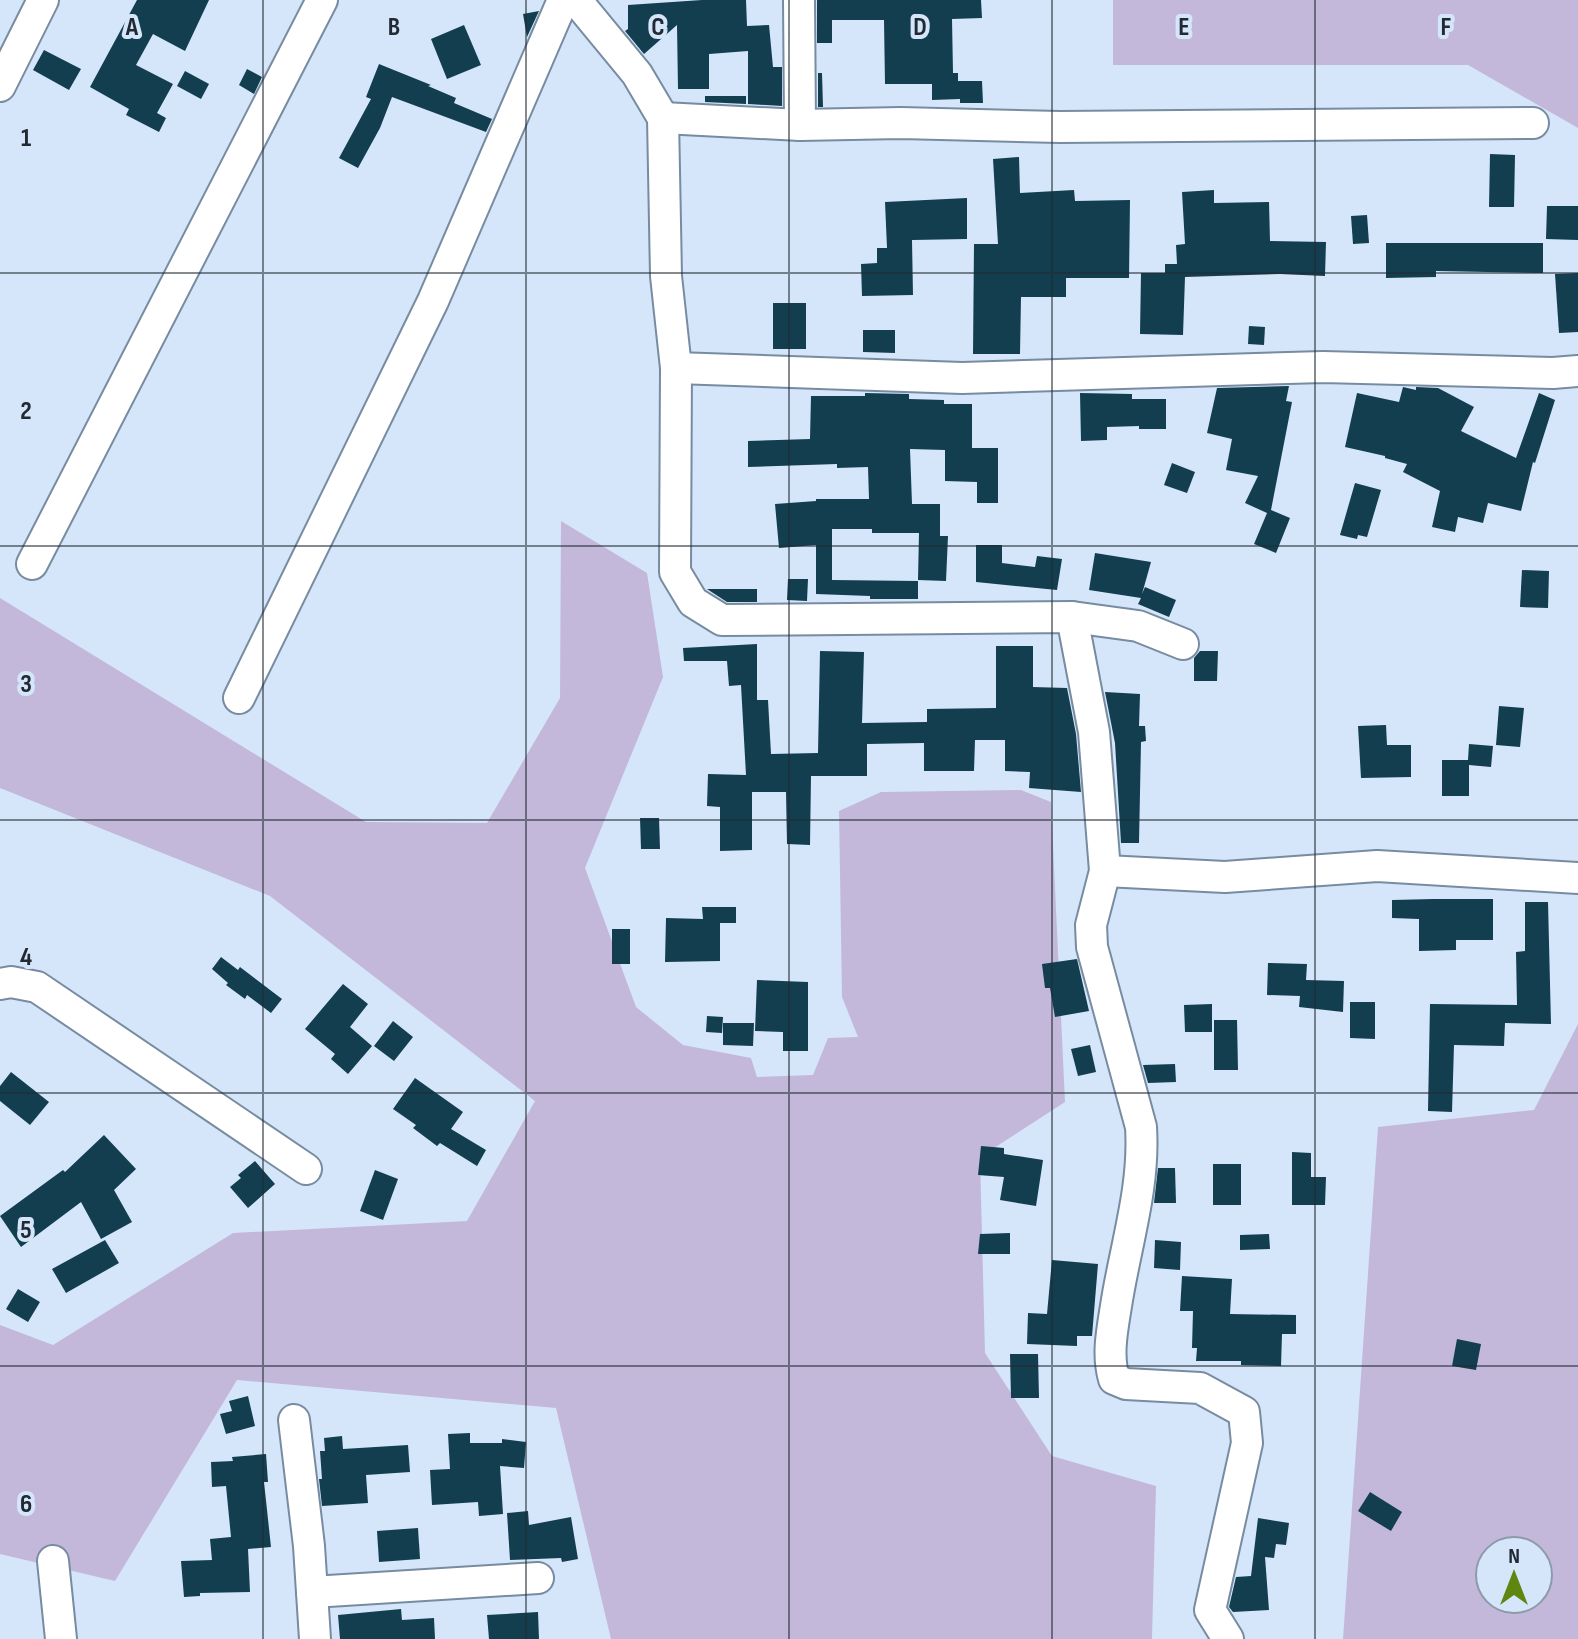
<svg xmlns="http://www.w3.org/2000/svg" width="1578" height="1639" font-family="'Sofia Sans Condensed',sans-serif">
<rect width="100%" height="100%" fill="#d5e6fa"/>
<g fill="#c4b8da" fill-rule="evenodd">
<polygon points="1113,0 1578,0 1578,128 1468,65 1113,65"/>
<polygon points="561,521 647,573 663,677 585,868 636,1007 683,1045 751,1058 757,1077 813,1075 828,1038 858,1037 842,997 839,811 881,792 1021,790 1051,802 1065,1102 980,1157 985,1353 1052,1456 1156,1486 1152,1639 611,1639 556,1408 237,1380 115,1581 0,1554 0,1325 53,1345 233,1233 467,1221 535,1101 270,896 0,788 0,598 366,822 487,823 560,698"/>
<path d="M1578 1024V1639H1343L1378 1127 1534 1110ZM1490 1551H1538V1599H1490Z"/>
</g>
<g fill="#123e4f">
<polygon points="137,0 209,0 185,51 153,34 136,65 173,84 157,113 166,118 159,132 126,115 129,109 90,87"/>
<polygon points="702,0 746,0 747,26 769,25 773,67 782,67 782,106 748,104 748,51 709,54 709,89 678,89 677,25 644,54 625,31 628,29 628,5"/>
<polygon points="817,0 981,0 982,18 952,19 953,73 958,73 958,81 982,81 983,103 960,103 960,99 932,100 932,84 885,84 884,20 832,20 832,43 817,43"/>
<polygon points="539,11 527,37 523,14"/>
<polygon points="464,25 481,65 447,79 431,39"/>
<polygon points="44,50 81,69 69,90 33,70"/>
<polygon points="379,64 431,85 428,86 456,98 454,103 492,119 486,132 392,97 380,128 358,168 339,158 371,99 366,97"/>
<polygon points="247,69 262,77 254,94 239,85"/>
<polygon points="185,71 209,84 201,99 177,86"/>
<polygon points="818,73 822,73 823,107 818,107"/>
<polygon points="705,96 746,96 746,104 705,102"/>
<polygon points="1490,154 1515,155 1514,207 1489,207"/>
<polygon points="1019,157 1020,193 1074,190 1075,201 1130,200 1129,278 1066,278 1066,297 1021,297 1020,354 973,354 974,244 998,244 993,159"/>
<polygon points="1214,190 1214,203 1269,202 1270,241 1326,242 1325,276 1280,274 1185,277 1183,335 1140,334 1141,273 1165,273 1165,264 1177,264 1176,245 1185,244 1182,192"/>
<polygon points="967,198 967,239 912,240 913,295 862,296 861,264 877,263 877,248 887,248 885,202"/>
<polygon points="1547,206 1578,206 1578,240 1546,239"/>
<polygon points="1367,215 1369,243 1353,244 1351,216"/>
<polygon points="1386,243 1543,243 1543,273 1436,271 1436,277 1386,278"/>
<polygon points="1578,273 1578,332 1559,333 1555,274"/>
<rect x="773" y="303" width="33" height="46"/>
<polygon points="1249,326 1265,327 1264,345 1248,344"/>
<polygon points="863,330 895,330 895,353 863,352"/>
<polygon points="1289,386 1286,401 1292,402 1271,510 1290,518 1276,553 1254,544 1267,513 1245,503 1258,476 1226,470 1232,439 1207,433 1217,388"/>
<polygon points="1403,387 1416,390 1416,387 1438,388 1474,407 1461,431 1516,458 1539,393 1555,400 1535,463 1533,462 1521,511 1488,503 1483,523 1458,517 1455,532 1432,527 1440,491 1403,472 1407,464 1385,458 1385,456 1345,447 1357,393 1399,402"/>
<polygon points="865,393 909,394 909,399 944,400 944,404 972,404 972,448 998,448 998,503 977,503 977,482 945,481 945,450 910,449 912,504 940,504 940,536 948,536 946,581 918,580 919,533 872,533 872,529 832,529 832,580 918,581 918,599 870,599 870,596 816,594 816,545 779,548 775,504 816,501 816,499 869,499 868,467 837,468 837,464 748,467 748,441 810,439 811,396 865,396"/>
<polygon points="1080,393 1132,394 1132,399 1166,399 1166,429 1139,429 1139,426 1107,427 1107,440 1081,441"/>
<polygon points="1172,463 1195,472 1187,493 1164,485"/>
<polygon points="1355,483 1381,490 1367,537 1358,535 1357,539 1340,535"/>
<polygon points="976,545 1002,545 1002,563 1035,567 1037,556 1062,559 1057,590 976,582"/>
<polygon points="1095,553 1151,562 1142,594 1145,587 1176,600 1169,617 1138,604 1141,598 1089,590"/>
<polygon points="1522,570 1549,571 1548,608 1520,607"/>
<polygon points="788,579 808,579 807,601 787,600"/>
<polygon points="707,589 757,589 757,602 727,602"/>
<polygon points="757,644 757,700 768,700 771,754 818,753 820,651 864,652 862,723 927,722 927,709 996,708 996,646 1033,646 1033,687 1067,688 1076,734 1081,792 1029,788 1030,772 1005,771 1005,740 975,740 974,771 924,771 924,743 867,744 867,776 811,776 810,845 787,844 786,792 752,792 752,850 720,851 720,807 707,806 708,774 746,775 741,685 729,686 727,661 684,661 683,648"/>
<polygon points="1200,651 1218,651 1217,681 1194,681 1194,658"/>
<polygon points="1105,692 1140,694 1139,726 1145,726 1146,741 1141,742 1139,843 1121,843 1115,743"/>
<polygon points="1499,706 1524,708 1520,747 1496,745"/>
<polygon points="1386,725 1387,745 1411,745 1411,777 1361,778 1358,726"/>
<polygon points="1469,744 1493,746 1491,767 1469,765 1469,796 1442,796 1442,760 1468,760"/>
<polygon points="640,818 659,818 660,849 641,849"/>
<polygon points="1433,899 1493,899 1493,940 1456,940 1456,950 1419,951 1419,919 1392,918 1392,900"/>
<polygon points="1525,902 1548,902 1551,1024 1505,1023 1504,1046 1454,1045 1452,1112 1428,1111 1430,1004 1517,1005 1516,952 1525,951"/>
<polygon points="702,907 736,907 736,923 720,923 720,961 665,962 666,918 703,919"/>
<rect x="612" y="929" width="18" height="35"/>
<polygon points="221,957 238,970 240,967 282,999 271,1013 247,995 245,999 226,985 228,983 212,969"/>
<polygon points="1077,959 1089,1011 1055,1017 1050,988 1045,988 1042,964"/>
<polygon points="1268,963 1307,964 1306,980 1344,981 1343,1012 1299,1007 1300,996 1267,995"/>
<polygon points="757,980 808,982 808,1051 783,1051 783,1032 755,1031"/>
<polygon points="343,984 368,1004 350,1027 372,1046 348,1074 331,1059 335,1054 305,1029"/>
<polygon points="1350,1002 1375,1002 1375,1039 1350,1038"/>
<polygon points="1212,1004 1212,1032 1185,1032 1184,1005"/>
<polygon points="707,1016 723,1017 722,1033 706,1032"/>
<polygon points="1214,1020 1237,1020 1238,1070 1214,1070"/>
<polygon points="393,1021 413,1037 394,1061 374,1046"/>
<polygon points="723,1023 754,1023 753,1046 723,1045"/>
<polygon points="1090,1045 1096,1072 1078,1076 1071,1049"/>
<polygon points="1175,1064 1176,1082 1148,1083 1143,1065"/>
<polygon points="11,1072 49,1102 30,1125 0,1101 0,1086"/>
<polygon points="415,1078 463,1112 451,1129 486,1150 477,1166 440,1143 437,1146 413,1128 416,1125 393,1109"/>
<polygon points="104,1135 136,1169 114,1190 132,1222 101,1239 81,1202 21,1247 0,1216 63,1170 65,1172"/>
<polygon points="981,1146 1004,1148 1004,1154 1043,1160 1036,1206 1000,1200 1004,1177 978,1175"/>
<polygon points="1292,1152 1311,1153 1311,1177 1326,1177 1325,1205 1292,1205"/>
<polygon points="255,1161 275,1184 248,1208 230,1187 241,1178 238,1175"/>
<rect x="1213" y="1164" width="28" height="41"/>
<polygon points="1158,1168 1175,1168 1176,1203 1154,1203"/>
<polygon points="375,1170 398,1179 383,1220 360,1211"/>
<polygon points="1010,1233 1010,1254 978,1254 980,1234"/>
<polygon points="1269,1234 1270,1249 1240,1250 1240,1235"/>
<polygon points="105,1240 119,1263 66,1293 52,1269"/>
<polygon points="1155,1240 1181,1242 1180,1270 1154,1268"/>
<polygon points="1052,1260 1098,1264 1092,1336 1077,1336 1077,1346 1027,1344 1028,1313 1047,1314"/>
<polygon points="1182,1276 1232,1279 1230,1314 1296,1315 1296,1334 1282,1334 1281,1366 1241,1365 1241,1361 1196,1361 1197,1348 1192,1348 1193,1311 1180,1311"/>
<polygon points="18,1289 40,1302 28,1322 6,1309"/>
<polygon points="1457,1339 1481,1344 1476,1370 1452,1366"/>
<polygon points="1010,1354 1038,1354 1039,1398 1011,1398"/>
<polygon points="248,1396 255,1426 226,1434 220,1414 232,1411 229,1401"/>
<polygon points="470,1433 470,1443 502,1443 502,1439 526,1442 524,1468 500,1466 503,1514 479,1516 478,1502 432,1505 430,1470 450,1469 448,1434"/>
<polygon points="342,1436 343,1449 408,1445 410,1472 366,1475 368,1503 322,1506 319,1479 322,1479 320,1451 325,1451 324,1438"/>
<polygon points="266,1454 268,1482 264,1482 271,1547 248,1549 250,1592 200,1593 200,1596 184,1597 181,1561 212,1560 210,1539 231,1537 226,1486 212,1487 211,1462 233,1461 232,1457"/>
<polygon points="1370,1492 1402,1512 1391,1531 1358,1511"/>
<polygon points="528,1511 529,1525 571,1517 578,1559 562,1562 561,1558 510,1560 507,1513"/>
<polygon points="1258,1518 1289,1523 1286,1545 1276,1544 1274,1558 1265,1557 1269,1610 1233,1612 1229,1607 1236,1577 1251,1576"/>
<polygon points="418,1528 420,1559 379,1562 377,1531"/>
<polygon points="401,1609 402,1620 434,1618 435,1639 340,1639 338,1615"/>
<polygon points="538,1612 539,1639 489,1639 487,1615"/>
</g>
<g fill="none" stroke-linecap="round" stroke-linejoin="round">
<g stroke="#778ba1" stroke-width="34">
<g id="minor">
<polyline points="576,0 637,74 663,118 666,276 676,368 675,572 693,602 722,620 1072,617 1138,626 1183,644"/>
<polyline points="799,0 800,125"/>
<polyline points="0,86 43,0"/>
<polyline points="663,118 800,125 901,123 1060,127 1533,123"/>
<polyline points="676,368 962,378 1323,367 1553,373 1578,371"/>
<polyline points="32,564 322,0"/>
<path d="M1072 617 1094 732 1105 871 1091 925 1092 947 1141 1127C1145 1188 1125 1247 1116 1306 1112 1331 1107 1355 1114 1379L1126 1384 1200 1388 1244 1412 1247 1443 1210 1610 1228 1639"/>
<polyline points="239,698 433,301 563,0"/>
<polyline points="1105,871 1225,877 1377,866 1578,878"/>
<polyline points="0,984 11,982 37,987 306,1169"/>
<polyline points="294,1420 309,1546 315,1639"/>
<polyline points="53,1561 61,1639"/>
<polyline points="312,1592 538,1578"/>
</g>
</g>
<use href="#minor" stroke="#fff" stroke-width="30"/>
</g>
<path fill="none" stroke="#212933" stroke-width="2" stroke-opacity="0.55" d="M263 0V1639M526 0V1639M789 0V1639M1052 0V1639M1315 0V1639M0 273H1578M0 546H1578M0 820H1578M0 1093H1578M0 1366H1578"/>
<g font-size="26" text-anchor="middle" font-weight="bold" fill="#212933" stroke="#d5e6fa" stroke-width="8" stroke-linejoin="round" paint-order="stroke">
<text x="132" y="35">A</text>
<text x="394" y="35">B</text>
<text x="658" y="35">C</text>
<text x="920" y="35">D</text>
<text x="1184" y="35">E</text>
<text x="1446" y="35">F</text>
<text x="26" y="146">1</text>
<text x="26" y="419">2</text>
<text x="26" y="692">3</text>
<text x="26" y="965">4</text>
<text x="26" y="1238">5</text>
<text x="26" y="1512">6</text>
</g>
<g transform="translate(1514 1575)"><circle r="38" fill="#d5e6fa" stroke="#8d9aaa" stroke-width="2"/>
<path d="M0-6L14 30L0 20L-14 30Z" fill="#5e8711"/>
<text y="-12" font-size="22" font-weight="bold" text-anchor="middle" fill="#212933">N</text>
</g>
</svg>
